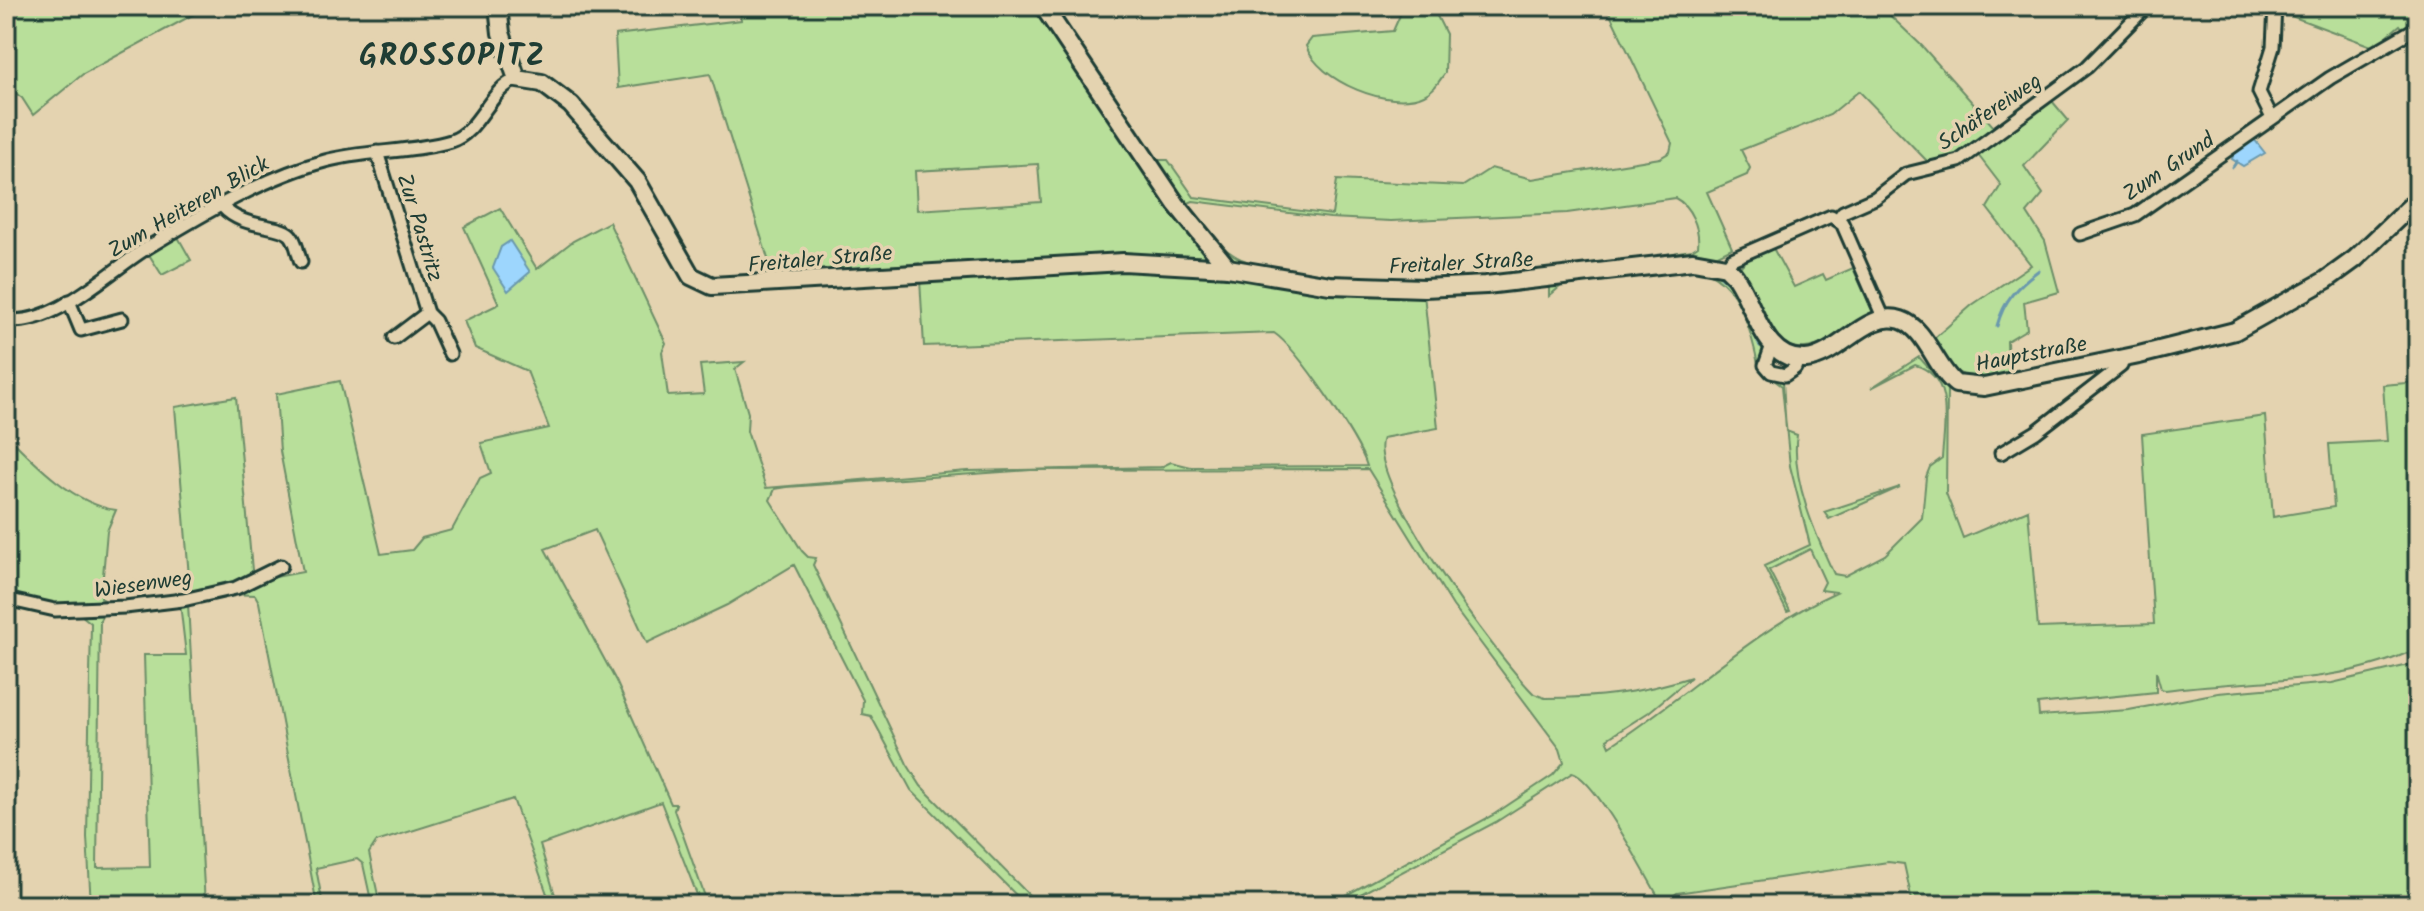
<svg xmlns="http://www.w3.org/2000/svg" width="2424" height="911" font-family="Kalam,sans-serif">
<rect width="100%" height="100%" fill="#e4d3b0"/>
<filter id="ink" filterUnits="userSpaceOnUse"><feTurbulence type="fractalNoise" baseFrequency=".0125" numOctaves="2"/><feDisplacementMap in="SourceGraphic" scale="16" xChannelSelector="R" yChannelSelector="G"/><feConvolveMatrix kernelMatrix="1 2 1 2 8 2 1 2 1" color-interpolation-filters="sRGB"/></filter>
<g filter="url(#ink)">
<g fill="#b8df9a" stroke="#6c8e67" stroke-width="2" fill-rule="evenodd">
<polygon points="6,6 209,6 83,74 33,115 22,98 6,86"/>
<polygon points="440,6 492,6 493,13 441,9"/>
<path d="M740 6H1051L1150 156 1156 160H1168L1194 197 1332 215 1337 180 1463 186 1491 168 1532 179 1660 158 1670 152 1672 143 1606 6H1880L1922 46 1994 127 1948 160 1931 165 1859 91 1830 115 1741 150 1750 168 1747 175 1707 192 1732 248 1716 256 1702 253 1699 264 1728 276 1764 341 1760 368 1765 375 1783 381 1786 431 1797 435C1790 477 1816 536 1834 574L1845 576 1885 555 1922 518 1926 477 1930 467 1942 458C1944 426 1955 376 1915 365L1871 388 1919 357 1947 389 1946 493 1963 538 2028 510 2038 628 2154 624 2142 434 2265 416 2273 517 2334 507 2329 444 2387 441 2383 385 2418 382V905H1913L1904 864 1888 862 1677 893 1672 897 1673 905H1663C1648 880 1596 778 1572 773L1496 822 1340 905H1328L1493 815 1553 775 1564 762 1560 749 1453 606 1368 469 1031 470 787 487 775 489 770 500 802 551 808 557 816 558 813 565 907 764 921 786 1039 905H1026L911 790 871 716 862 714 863 700 794 565 727 605 647 643 595 530 545 549 616 681 671 804H676L674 810 708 905H701L661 802 540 845 558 905H551L513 799 376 842 369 853 380 905H372L363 864 357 859 316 868 323 905H317L259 602 255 595 229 594 188 604 205 905H91L87 837 91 623 81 615 51 614 6 603V434C34 463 75 505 116 510L107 531 101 598 124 611 104 613 100 620 97 868 150 867 144 655H186L180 603 191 601 175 407 236 397 253 581 303 572 280 451 276 394 340 381 381 554 412 550 422 538 452 530 480 478 491 473 481 443 549 428 527 371 475 348 464 321 499 304 464 227 500 208 537 269 573 241 609 222 666 343 662 352 668 396 704 394 700 365 744 362 735 369 748 413 747 431 766 488 967 471 1161 467 1171 462 1191 467 1367 466C1359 440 1297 348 1274 333L924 346 919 263 774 278 710 74 618 88 615 35 741 20ZM1038 164 1041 202 917 210 915 171ZM1675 198C1691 206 1700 229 1698 246L1692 250C1564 270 1430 294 1300 273 1281 269 1259 267 1241 259 1220 249 1199 223 1186 204L1193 201 1330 218 1391 221 1567 213ZM1685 269C1736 266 1751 329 1759 369L1782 386 1790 466 1810 545 1764 566 1787 612 1790 611 1769 570 1810 549 1825 582 1821 590 1836 592C1753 630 1686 697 1610 746L1607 739 1649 712 1691 677C1642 693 1596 698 1545 698L1534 694C1500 661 1365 480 1383 438L1438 428 1424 294 1549 284V296L1561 286ZM2407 653 2413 664 2332 683 2218 693 2129 710 2039 716 2038 704 2156 692V671L2161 689 2165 690C2246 679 2332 686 2407 653Z"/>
<path d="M1404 6H1432L1446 34 1445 73C1439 81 1434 91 1424 95 1390 111 1318 81 1306 46L1312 38 1393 31Z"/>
<polygon points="2281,6 2418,6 2418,24 2405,31 2400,25 2374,47 2283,13"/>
<path d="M2052 101 2068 120 2024 166 2043 194 2027 213 2045 241 2059 292 2024 302 2027 329 2007 341 2008 373C1963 383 1958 378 1930 342L1972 305 2031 265 1987 208 2001 185 1978 155 2024 117Z"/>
<polygon points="178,237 191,260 162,275 148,253"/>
<path d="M1773 248 1794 287 1823 274 1826 280 1853 268 1872 310V319C1785 369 1777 357 1740 267L1748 258Z"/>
<polygon points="1900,487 1829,519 1824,512"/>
</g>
<g fill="#9dd6fd" stroke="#6b99ad" stroke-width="2">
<polygon points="2254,139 2265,153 2243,166 2232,159 2234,153"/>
<polygon points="510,241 530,272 508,291 493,268 501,247"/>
</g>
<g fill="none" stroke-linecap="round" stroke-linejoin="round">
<g stroke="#6b99ad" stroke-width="3">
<polyline points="2233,167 2237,161"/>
<polyline points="1717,273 1731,285 1760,346"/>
<path d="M1997 326C2004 300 2017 286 2039 270"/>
</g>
<g stroke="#1f3d34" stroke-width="17">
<g id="street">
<polyline points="2272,118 2259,92 2273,47 2275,6"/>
<polyline points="377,152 427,313 435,321 450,354"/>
<path d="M223 207C243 230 284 223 292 237 297 244 298 255 301 262"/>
<polyline points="1838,219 1843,212 1875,198 1906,174 1959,161 2087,67 2147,6"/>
<polyline points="2080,234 2135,215 2330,78 2418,27"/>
<polyline points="1726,267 1732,259 1831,216 1842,223 1884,319"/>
<polyline points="69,301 81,330 122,319"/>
<path d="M6 320C54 328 111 269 150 246 203 214 265 177 325 161 365 150 411 153 451 141 480 132 489 89 517 79"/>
<polyline points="394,338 427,313"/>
<polyline points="1772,345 1765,365 1771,372 1785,375 1795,368 1798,359"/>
<polyline points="2001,453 2036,432 2121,366 2117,359"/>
<polyline points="6,599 55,610 125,607 183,600 236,588 281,566"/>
</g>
</g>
<g stroke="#1f3d34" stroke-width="22">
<g id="secondary">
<path d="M498 6 501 33 517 79 542 83 571 105 637 181 691 276 712 286 1123 262 1228 268 1330 285 1424 288 1486 285 1693 261 1726 267 1734 275C1755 303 1762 362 1806 359 1839 356 1867 309 1901 320 1926 328 1936 369 1956 384L1984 387 2139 355 2235 331 2326 280 2355 259 2418 199"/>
<polyline points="1043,6 1176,204 1228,268"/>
</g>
</g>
<use href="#street" stroke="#e4d3b0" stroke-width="11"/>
<use href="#secondary" stroke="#e4d3b0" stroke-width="16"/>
</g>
</g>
<g text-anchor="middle" stroke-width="7" stroke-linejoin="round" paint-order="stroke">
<g font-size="22" fill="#1f3d34" stroke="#e4d3b0">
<text transform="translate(1989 111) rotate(-34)" y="8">Schäfereiweg</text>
<text transform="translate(2168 166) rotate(-34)" y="8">Zum Grund</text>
<text transform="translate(188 206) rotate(-30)" y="8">Zum Heiteren Blick</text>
<text transform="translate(421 227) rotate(73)" y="8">Zur Pastritz</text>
<text transform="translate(820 258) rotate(-5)" y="8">Freitaler Straße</text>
<text transform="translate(1461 262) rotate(-3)" y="8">Freitaler Straße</text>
<text transform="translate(2031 353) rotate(-11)" y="8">Hauptstraße</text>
<text transform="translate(143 583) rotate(-8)" y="8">Wiesenweg</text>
</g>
<g font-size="30" font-weight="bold" letter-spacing="2" fill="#1f3d34" stroke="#e4d3b0">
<text x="453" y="65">GROSSOPITZ</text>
</g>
</g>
<rect width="2424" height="911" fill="none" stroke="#e4d3b0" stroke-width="32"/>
<rect x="16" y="16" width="2392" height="879" fill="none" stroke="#1f3d34" stroke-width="3" filter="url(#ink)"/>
</svg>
